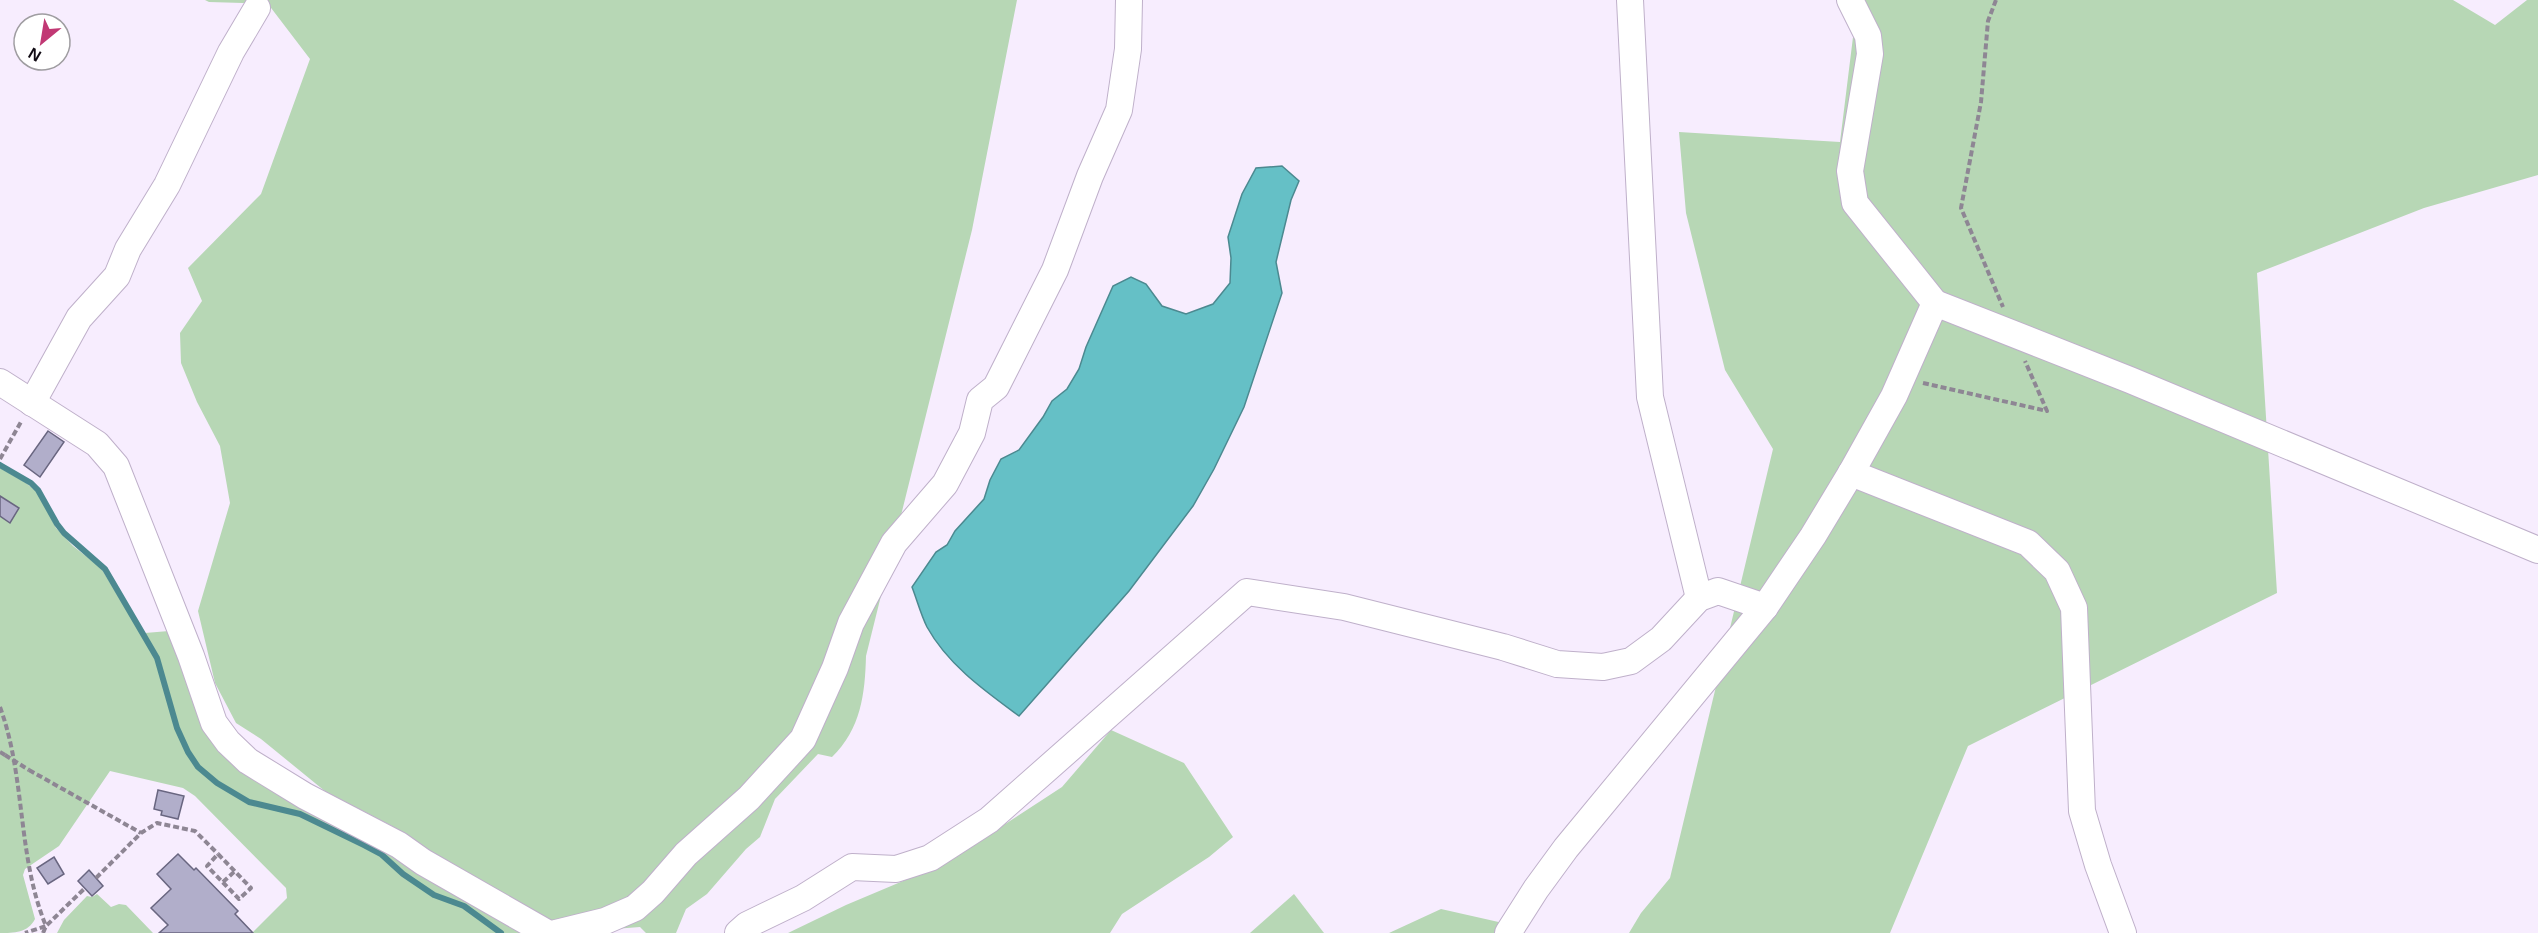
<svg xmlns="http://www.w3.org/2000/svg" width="2538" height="933" font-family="Helvetica,sans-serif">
<rect width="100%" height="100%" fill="#f7edfe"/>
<g fill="#b7d7b5">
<path d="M205 0H1017L972 230 866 656C865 694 861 729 832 757L818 754 775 799 760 837 746 849 707 894 686 909 676 933H646L640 927 562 933 432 855 392 826 326 792 261 739 236 723 215 683 198 611 230 503 220 446 197 402 181 363 180 333 202 301 188 268 261 194 310 59 265 0 243 3 209 2Z"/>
<polygon points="1839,0 2453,0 2495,25 2527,0 2538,0 2538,175 2424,208 2257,273 2277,593 1968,746 1890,933 1629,933 1641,913 1670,878 1773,449 1725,370 1686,213 1679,132 1840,142 1854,29"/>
<path d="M0 468 26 483 38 493 56 528 73 546 101 568 138 629 145 633 169 631 209 728 530 933H252L287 898 286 888 195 796 183 788 110 771 59 846 25 869 23 875 35 919C28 933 14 933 0 933Z"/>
<polygon points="1111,730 1184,763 1233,837 1209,857 1122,914 1110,933 788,933 846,905 922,873 976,843 1062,787"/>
<polygon points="97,894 111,907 119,904 126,905 153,933 57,933 64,920 87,896 92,897"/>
<polygon points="1294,894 1324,933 1250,933"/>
<polygon points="1441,909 1503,923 1513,933 1389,933"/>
</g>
<path fill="#65c0c6" stroke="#4c8990" stroke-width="1.5" d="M1282 166 1299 181 1291 200 1276 262 1282 293 1244 407 1214 469 1193 506 1129 591 1019 716C985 691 948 665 927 627 921 615 917 600 912 587L936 552 947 545 955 531 984 499 990 480 1001 459 1019 450 1043 417 1052 401 1067 389 1079 369 1086 347 1113 286 1131 277 1146 284 1162 306 1186 314 1213 304 1230 283 1231 258 1228 237 1242 194 1256 168Z"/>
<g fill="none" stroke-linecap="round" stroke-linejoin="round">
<polyline stroke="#4c8990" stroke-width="6" points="0,465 31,483 38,490 57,524 64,533 105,569 157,658 177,728 188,752 198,767 217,783 249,802 300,814 364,845 381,854 403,874 434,895 464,906 501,933"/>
</g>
<g fill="#b1aeca" stroke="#696680" stroke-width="1.5">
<polygon points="48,431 64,442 40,477 24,465"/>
<polygon points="0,496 19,508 10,523 0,516"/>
<polygon points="158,790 184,796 178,819 161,815 162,811 154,809"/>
<polygon points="178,854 194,870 196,868 238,911 235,914 253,933 159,933 168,925 151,908 171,889 157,874"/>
<polygon points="54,857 64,874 48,884 37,868"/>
<polygon points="89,870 103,886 92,896 78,881"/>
</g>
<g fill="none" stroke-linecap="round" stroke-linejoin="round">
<g stroke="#bfb0ca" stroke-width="28">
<g id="minor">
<polyline points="1630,0 1650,397 1699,598"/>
<polyline points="1935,303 2130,380 2538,550"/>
<polyline points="0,382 97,444 116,466 191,656 214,723 228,742 248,761 305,796 399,845 423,862 547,933"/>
<polyline points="32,403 79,318 117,276 128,249 167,185 231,52 257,8"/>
<polyline points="1851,473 2028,543 2057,571 2074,608 2082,811 2098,865 2123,933"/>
<polyline points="556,933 605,921 635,908 653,892 686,854 749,798 803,739 835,668 851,623 894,543 945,484 972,433 980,400 996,387 1055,270 1090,176 1119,110 1128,49 1129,0"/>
<polyline points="738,933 747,925 803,898 852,867 896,869 930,858 989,820 1247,592 1344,607 1503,647 1557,664 1603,667 1631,661 1661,639 1699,598 1718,591 1765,607"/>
<polyline points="1508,933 1536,889 1566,848 1765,607 1813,536 1851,473 1894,396 1935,303 1855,203 1850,171 1870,54 1868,36 1850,0"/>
</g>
</g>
<g stroke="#8e8694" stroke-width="4" stroke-dasharray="6 3" stroke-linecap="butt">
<polyline points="1996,0 1988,21 1981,102 1961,208 2003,307"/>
<polyline points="1923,383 2047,411 2025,361"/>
<polyline points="0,459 22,420"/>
<path d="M0 707C26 778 17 856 46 926L25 933"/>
<polyline points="0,752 5,755"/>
<polyline points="29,770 141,833"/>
<polygon points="218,854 251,888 239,899 207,866"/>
<polyline points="96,878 141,833 157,823 195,831 218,854"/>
<polyline points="223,882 235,871"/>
<polyline points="43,933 46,926 85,888"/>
</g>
<use href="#minor" stroke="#fff" stroke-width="26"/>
<polyline stroke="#8e8694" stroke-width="4" stroke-dasharray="6 3" stroke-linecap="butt" points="5,755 29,770"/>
</g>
<g transform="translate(42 42) rotate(210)"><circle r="28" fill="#ffffff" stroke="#9f9da1" stroke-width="1.5"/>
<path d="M0-4.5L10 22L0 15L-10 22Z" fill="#c13874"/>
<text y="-9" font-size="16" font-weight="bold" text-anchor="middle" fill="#100a13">N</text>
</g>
</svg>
